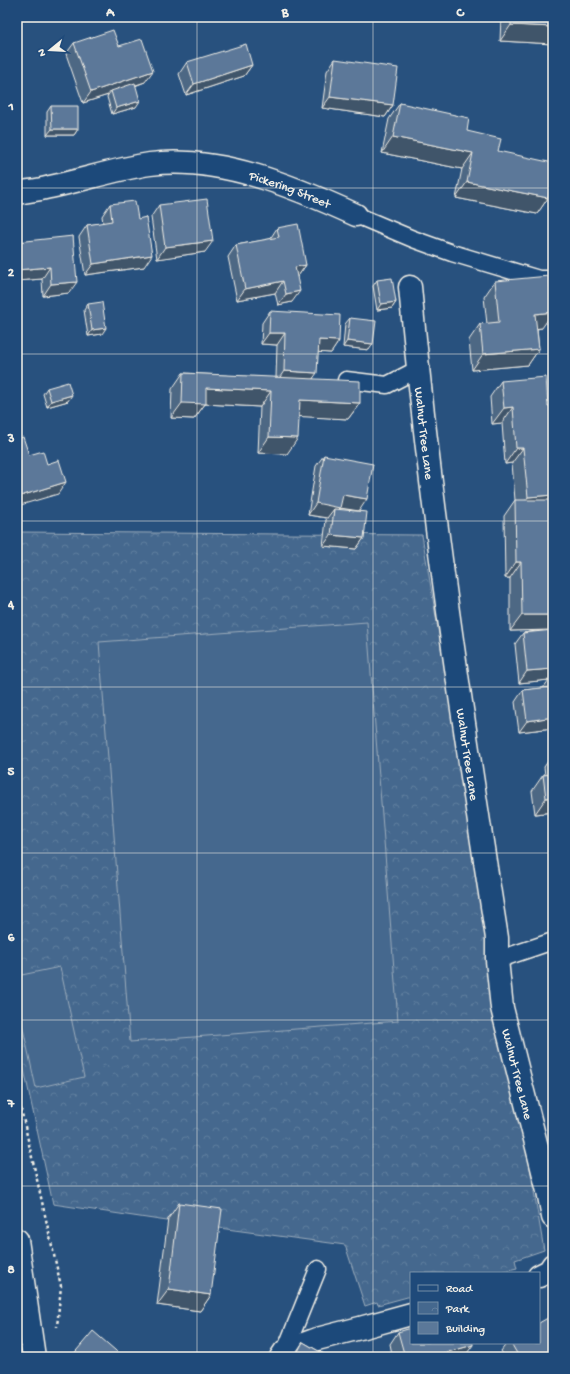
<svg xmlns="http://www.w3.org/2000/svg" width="570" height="1374" font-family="'Gochi Hand',sans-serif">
<defs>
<pattern id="park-crowns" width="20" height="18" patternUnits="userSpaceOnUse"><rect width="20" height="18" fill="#45688e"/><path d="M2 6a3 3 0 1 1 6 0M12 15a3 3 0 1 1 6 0" fill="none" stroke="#607e9e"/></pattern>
</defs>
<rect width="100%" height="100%" fill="#28517e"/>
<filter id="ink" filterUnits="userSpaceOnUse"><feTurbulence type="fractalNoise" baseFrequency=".025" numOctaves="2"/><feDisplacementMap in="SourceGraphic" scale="8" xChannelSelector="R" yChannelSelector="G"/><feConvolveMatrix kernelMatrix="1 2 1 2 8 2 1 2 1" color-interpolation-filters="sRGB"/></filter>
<g filter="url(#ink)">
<polygon fill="url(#park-crowns)" stroke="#9cacbb" points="17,532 422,535 544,1250 515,1260 517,1268 496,1273 411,1273 411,1296 378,1305 377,1302 365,1306 345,1245 160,1220 53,1204 17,1037"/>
<g fill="#45688e" stroke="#9cacbb">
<polygon points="367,622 398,1021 130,1042 99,642"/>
<polygon points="60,967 84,1077 36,1088 17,1001 17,976"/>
</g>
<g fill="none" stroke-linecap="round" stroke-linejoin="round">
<g stroke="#f4f1e8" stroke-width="19">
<g id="lane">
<polyline points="356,215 413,239 452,253 539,279 553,279"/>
<polyline points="346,380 387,385 418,369"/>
<polyline points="497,960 553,941"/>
<polyline points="285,1351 318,1269"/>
</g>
</g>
<g stroke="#f4f1e8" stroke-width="25">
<g id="street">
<path id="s1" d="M17 193C28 191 39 190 50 187 83 180 116 169 150 164 219 155 295 187 356 215"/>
<path id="s2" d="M410 287C430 505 463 722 497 938V960L502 1008 548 1191 553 1217"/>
<polyline points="17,1240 34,1357"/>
<polyline points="539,1276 549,1271 553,1265"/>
<polyline points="281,1357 285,1351 317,1339 360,1328 411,1314"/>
</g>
</g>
<polyline stroke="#f4f1e8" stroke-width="2.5" stroke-dasharray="3 3" stroke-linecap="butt" points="17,1091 61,1286 57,1327"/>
<use href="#lane" stroke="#1f4a7a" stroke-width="16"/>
<use href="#street" stroke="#1f4a7a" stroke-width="22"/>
</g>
<g fill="#4e6784" stroke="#f4f1e8">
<polygon points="501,17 553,17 553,44 500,41"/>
<polygon points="74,43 119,46 145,82 135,86 136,107 112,114 107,97 108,95 83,103 66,54"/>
<polygon points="335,59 393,105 385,117 322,108 327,71"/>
<polygon points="187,62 252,65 244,76 186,95 179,74"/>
<polygon points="400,103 467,131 498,151 548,198 537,214 456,198 462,169 382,153 389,119"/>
<polygon points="51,106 78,129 74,135 47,135 47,112"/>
<polygon points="110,204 144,267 85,275 79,237 87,225 103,223 102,216"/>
<polygon points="159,205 205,252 157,259 151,217"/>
<polygon points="277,228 306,265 298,276 297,276 292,302 278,305 275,293 237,300 228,257 236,245 270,239"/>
<polygon points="73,236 69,293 43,296 42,279 17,281"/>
<polygon points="377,280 396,302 392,308 377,310 373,286"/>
<polygon points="495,281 542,328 537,329 539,349 528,365 472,370 469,340 480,324 487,324 484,297"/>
<polygon points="88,304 102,334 88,336 84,310"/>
<polygon points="270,311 339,341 331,353 318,352 313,379 360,403 348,419 299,416 287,454 258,453 260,407 205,404 194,419 171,418 172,389 183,373 276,378 277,345 261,344 262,323"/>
<polygon points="350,318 369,350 343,347 345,324"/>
<polygon points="501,381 548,406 553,406 553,628 552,630 553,728 519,732 515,702 523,690 543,688 549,680 519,683 515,644 523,633 543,630 510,631 510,578 505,578 504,516 515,500 512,463 505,464 502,423 492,424 490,397"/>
<polygon points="47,388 68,401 47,407 43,394"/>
<polygon points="324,455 359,511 340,508 339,509 364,538 356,549 323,546 326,520 327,518 308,515 316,466"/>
<polygon points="553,754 553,812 535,814 532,791 543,775 545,775 544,767"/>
<polygon points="553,836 553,847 551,839"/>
<polygon points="553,942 553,960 549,947"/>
<polygon points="179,1203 211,1295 200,1311 157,1305 168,1219"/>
<polygon points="398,1332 465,1356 462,1357 380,1357 392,1354 390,1344"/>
<polygon points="303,1342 329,1357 293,1357"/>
<polygon points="507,1343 539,1343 553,1357 505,1357 501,1351"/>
</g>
<g fill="#40546b" stroke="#f4f1e8">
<polygon points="511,25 553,27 553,44 500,41"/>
<polygon points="252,65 244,76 186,95 194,84"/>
<polygon points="153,71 145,82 112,93 111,91 108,95 83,103 91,92"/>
<polygon points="330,97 393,105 385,117 322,108"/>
<polygon points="140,101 136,107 112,114 116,108"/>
<polygon points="52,129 78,129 74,135 47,135"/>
<polygon points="393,137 473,153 462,169 382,153"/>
<polygon points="467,182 548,198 537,214 456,198"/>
<polygon points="213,241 205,252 157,259 165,247"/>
<polygon points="152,255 144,267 85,275 93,264"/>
<polygon points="306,265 298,276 287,278 295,267"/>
<polygon points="50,267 42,279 17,281 17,270"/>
<polygon points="283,281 275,293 237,300 245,289"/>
<polygon points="77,282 69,293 43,296 51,284"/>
<polygon points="300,291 292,302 278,305 286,294"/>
<polygon points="396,302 392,308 377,310 381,304"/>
<polygon points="553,312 542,328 524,330 535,314"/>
<polygon points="106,328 102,334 88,336 92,330"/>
<polygon points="269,333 285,333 277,345 261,344"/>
<polygon points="319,340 339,341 331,353 311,352"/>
<polygon points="347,341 373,344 369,350 343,347"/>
<polygon points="539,349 528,365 472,370 483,354"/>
<polygon points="284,371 317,373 309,384 276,383"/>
<polygon points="206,388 271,391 260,407 205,404 194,419 171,418 182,403"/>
<polygon points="72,395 68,401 47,407 51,401"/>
<polygon points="300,400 360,403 348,419 289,416"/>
<polygon points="513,407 502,423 492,424 504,408"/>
<polygon points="269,437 298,438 287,454 258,453"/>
<polygon points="516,448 523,448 512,463 505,464"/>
<polygon points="66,482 58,494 17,506 17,497"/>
<polygon points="343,495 367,499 359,511 340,508 333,518 334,509 327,518 308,515 316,503"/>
<polygon points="553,495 553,509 517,513 528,497"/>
<polygon points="331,535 364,538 356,549 323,546"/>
<polygon points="516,562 521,562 510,578 505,578"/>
<polygon points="522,615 553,615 553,628 551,630 510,631"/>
<polygon points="553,669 553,679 550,678 549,680 519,683 527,671"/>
<polygon points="553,717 553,728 519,732 527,721"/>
<polygon points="553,797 553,812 535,814 546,798"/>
<polygon points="169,1289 211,1295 200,1311 157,1305"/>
<polygon points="473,1345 465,1356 462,1357 430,1357"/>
</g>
<g fill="#5b7899" stroke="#f4f1e8">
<polygon points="511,17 553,17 553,27 511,25"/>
<polygon points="113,30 119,46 142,39 153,71 91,92 74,43"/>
<polygon points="246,44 252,65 194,84 187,62"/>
<polygon points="335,59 398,68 393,105 330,97"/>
<polygon points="135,83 140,101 116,108 111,91"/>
<polygon points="400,103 469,118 467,131 501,139 498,151 553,163 553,174 548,198 467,182 473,153 393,137"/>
<polygon points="51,106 78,106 78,129 52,129"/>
<polygon points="207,199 213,241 165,247 159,205"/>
<polygon points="135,201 138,219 146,217 152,255 93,264 87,225 112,221 110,204"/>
<polygon points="298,224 306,265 295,267 300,291 286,294 283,281 245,289 236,245 279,237 277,228"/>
<polygon points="73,236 77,282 51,284 50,267 17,270 17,242"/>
<polygon points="549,276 553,312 535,314 539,349 483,354 480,324 499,322 495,281"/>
<polygon points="392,278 396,302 381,304 377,280"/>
<polygon points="102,302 106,328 92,330 88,304"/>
<polygon points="270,311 340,315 339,341 319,340 317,373 284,371 285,333 269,333"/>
<polygon points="350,318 376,321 373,344 347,341"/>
<polygon points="183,373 360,381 360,403 300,400 298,438 269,437 271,391 206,388 206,404 182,403"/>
<polygon points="546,377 548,406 553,406 553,495 528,497 523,448 516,448 513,407 504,408 501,381"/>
<polygon points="68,382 72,395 51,401 47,388"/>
<polygon points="23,437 29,455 43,451 47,464 59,460 66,482 17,497 17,439"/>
<polygon points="324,455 373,464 367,499 343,495 340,508 316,503"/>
<polygon points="515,500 553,500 553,615 522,615 521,562 516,562"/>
<polygon points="334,509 367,512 364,538 331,535"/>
<polygon points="553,630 553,669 527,671 523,633"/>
<polygon points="553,677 553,717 527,721 523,690 551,687 550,678"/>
<polygon points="553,774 553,797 546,798 543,775"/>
<polygon points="179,1203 222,1209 211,1295 169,1289"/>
<polygon points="553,1315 553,1357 519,1357 511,1343 539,1343 539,1323"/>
<polygon points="411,1328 411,1343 473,1343 473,1345 430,1357 405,1357 398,1332"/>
<polygon points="93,1331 123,1357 71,1357"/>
<polygon points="303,1342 329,1357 295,1357"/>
<polygon points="394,1353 395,1357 380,1357"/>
</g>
</g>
<path fill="none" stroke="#f4f1e8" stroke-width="1" stroke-opacity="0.55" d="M197 17V1357M373 17V1357M17 188H553M17 354H553M17 521H553M17 687H553M17 853H553M17 1020H553M17 1186H553"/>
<g text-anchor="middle" stroke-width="4" stroke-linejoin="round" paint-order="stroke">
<g font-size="13" fill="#f4f1e8" stroke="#1f4a7a">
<text dy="5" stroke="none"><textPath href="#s1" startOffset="280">Pickering Street</textPath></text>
<text dy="5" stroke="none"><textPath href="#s2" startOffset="147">Walnut Tree Lane</textPath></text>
<text dy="5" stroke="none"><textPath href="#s2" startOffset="471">Walnut Tree Lane</textPath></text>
<text dy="5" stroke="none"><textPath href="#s2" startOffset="795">Walnut Tree Lane</textPath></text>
</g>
</g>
<rect width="570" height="1374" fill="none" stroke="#1f4a7a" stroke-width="44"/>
<rect x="410" y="1272" width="130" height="72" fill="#1f4a7a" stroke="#748da6"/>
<rect x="418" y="1285" width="20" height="6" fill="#1f4a7a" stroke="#748da6"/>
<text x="446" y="1292" font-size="12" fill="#f4f1e8">Road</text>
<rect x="418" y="1302" width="20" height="12" fill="url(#park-crowns)" stroke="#748da6"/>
<text x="446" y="1312" font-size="12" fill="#f4f1e8">Park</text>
<rect x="418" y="1322" width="20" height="12" fill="#5b7899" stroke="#748da6"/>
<text x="446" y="1332" font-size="12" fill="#f4f1e8">Building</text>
<g transform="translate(50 50) rotate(252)" stroke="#1f4a7a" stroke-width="3" paint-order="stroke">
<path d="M0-3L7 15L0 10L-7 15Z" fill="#f4f1e8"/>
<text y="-6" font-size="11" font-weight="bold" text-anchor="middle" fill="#f4f1e8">N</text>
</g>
<rect x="22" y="22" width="526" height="1330" fill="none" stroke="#f4f1e8" stroke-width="1.5"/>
<g font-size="13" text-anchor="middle" font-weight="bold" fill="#f4f1e8">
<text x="110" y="16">A</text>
<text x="285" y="16">B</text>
<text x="460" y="16">C</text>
<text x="11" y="110">1</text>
<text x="11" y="276">2</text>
<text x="11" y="442">3</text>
<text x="11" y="608">4</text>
<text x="11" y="775">5</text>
<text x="11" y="941">6</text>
<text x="11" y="1107">7</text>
<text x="11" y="1273">8</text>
</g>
</svg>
